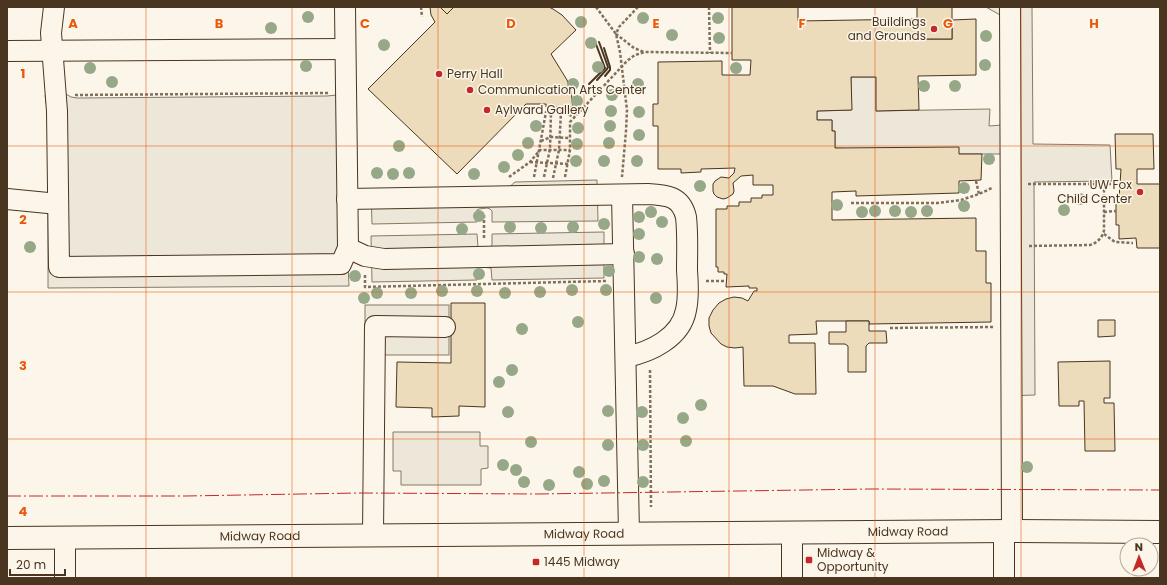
<svg xmlns="http://www.w3.org/2000/svg" width="1167" height="585" font-family="Poppins,sans-serif">
<rect width="100%" height="100%" fill="#fbf6e9"/>
<g fill="#ede7d9" stroke="#887966">
<polygon points="986,7 1032,7 1033,144 1110,145 1112,181 1034,182 1035,395 1004,396 1002,154 959,154 835,148 835,131 832,131 832,120 817,120 817,111 851,110 851,77 876,77 876,111 990,109 989,126 1002,125 1000,15"/>
<polygon points="356,93 358,263 351,261 348,264 349,286 48,288 48,117 45,95 66,94 71,97 77,98 327,96"/>
<polygon points="597,180 598,221 492,222 492,211 490,209 487,208 479,209 477,210 477,222 372,224 371,191 507,189 515,182"/>
<polygon points="604,232 604,278 492,280 491,268 480,267 477,270 477,280 372,282 371,236 477,234 478,247 490,247 492,245 492,234"/>
<rect x="365" y="305" width="84" height="50"/>
<polygon points="480,432 480,446 488,446 488,468 481,469 481,485 401,485 401,471 393,471 393,432"/>
</g>
<g fill="#ecdcbc" stroke="#4a3520">
<polygon points="430,7 440,7 447,14 454,7 549,7 553,9 562,15 576,30 551,54 567,80 571,91 573,107 546,107 546,104 526,104 457,174 368,89 435,22 431,15"/>
<polygon points="440,7 454,7 447,14"/>
<polygon points="732,7 798,7 798,21 917,19 917,39 952,39 952,20 976,19 976,75 918,76 919,110 876,111 876,77 851,77 852,110 817,111 817,120 832,120 832,131 835,131 835,148 959,147 959,154 982,154 981,180 959,181 959,193 856,196 856,191 832,192 832,220 976,218 976,251 986,251 986,283 991,283 991,322 869,324 869,321 816,321 817,334 789,335 789,343 815,343 816,394 795,394 773,386 744,386 743,347 735,348 727,347 721,344 711,333 709,326 709,318 713,310 719,303 726,299 734,297 742,298 748,301 754,291 757,291 757,288 749,288 749,286 726,287 727,274 724,274 724,272 718,272 718,267 716,267 716,209 727,209 727,206 739,206 739,202 751,202 751,198 762,198 762,195 773,195 773,185 753,185 753,175 741,176 733,183 734,191 733,194 727,198 723,199 717,197 714,194 713,191 713,184 715,181 721,177 729,178 734,173 735,168 701,169 701,172 681,173 681,169 658,169 658,126 653,126 653,104 658,104 658,62 722,61 722,75 750,75 751,60 732,60"/>
<rect x="917" y="7" width="35" height="32"/>
<polygon points="1115,134 1153,134 1154,169 1137,169 1137,184 1160,184 1160,248 1137,248 1136,238 1119,239 1119,225 1116,225 1116,199 1119,199 1121,169 1116,169"/>
<polygon points="451,303 485,303 485,407 459,406 459,416 432,417 432,408 396,407 397,362 451,363"/>
<polygon points="1098,320 1115,320 1115,336 1098,337"/>
<polygon points="846,321 869,321 869,331 886,331 887,343 869,343 866,346 866,372 848,372 848,346 845,344 829,344 829,332 846,332"/>
<polygon points="1110,361 1110,398 1104,398 1104,403 1114,403 1115,451 1085,451 1084,401 1079,401 1079,406 1059,406 1058,362"/>
</g>
<g fill="none" stroke-linecap="round" stroke-linejoin="round">
<g stroke="#4a3520" stroke-width="22">
<g id="minor">
<polyline points="54,7 51,33 57,111 59,267 341,264 348,248 345,7"/>
<polyline points="1010,7 1012,531"/>
<polyline points="7,51 345,49"/>
<polyline points="622,195 629,533"/>
<polyline points="7,199 58,204"/>
<path d="M347 199 648 194C667 195 681 196 686 217 688 235 687 253 687 270 688 283 689 297 686 310 681 338 650 352 626 357"/>
<polyline points="348,248 365,256 384,259 624,254"/>
<polyline points="1004,531 1004,578"/>
<polyline points="792,533 792,578"/>
<polyline points="373,534 375,326 445,327"/>
<polyline points="65,538 65,578"/>
</g>
</g>
<g stroke="#4a3520" stroke-width="24">
<g id="major">
<path id="s1" d="M7 538 1012 531 1160 532"/>
</g>
</g>
<g stroke="#7f6f5c" stroke-width="2.5" stroke-dasharray="3 2" stroke-linecap="butt">
<polyline points="421,7 422,17"/>
<polyline points="596,7 616,34 620,52 627,110 626,131 622,177"/>
<polyline points="638,7 619,27 616,34 634,48 644,52"/>
<polyline points="709,7 710,53"/>
<polyline points="75,95 328,93"/>
<polyline points="556,107 556,112"/>
<polyline points="541,141 551,137 570,138"/>
<polyline points="530,162 568,164"/>
<polyline points="509,177 530,162 540,150 570,150"/>
<polyline points="534,177 546,112 551,112"/>
<polyline points="544,177 550,149 551,112 561,112"/>
<polyline points="565,177 570,150 570,122 627,61 635,55 645,52 732,53"/>
<polyline points="553,178 559,150 561,112 575,117"/>
<polyline points="976,181 979,194"/>
<polyline points="1028,184 1117,184"/>
<polyline points="851,203 938,203 961,200 979,194 992,188"/>
<polyline points="1104,212 1116,211"/>
<polyline points="484,215 484,238"/>
<polyline points="1104,234 1115,242 1133,243"/>
<path d="M1029 246 1090 245C1097 243 1103 237 1104 230V184"/>
<polyline points="365,275 365,287 606,281"/>
<polyline points="706,281 726,281"/>
<polyline points="890,328 993,327"/>
<polyline points="650,370 651,507"/>
</g>
<use href="#minor" stroke="#fbf6e9" stroke-width="20"/>
<use href="#major" stroke="#fbf6e9" stroke-width="22"/>
<g stroke="#4a3520" stroke-width="2">
<polyline points="604,48 610,67 610,70 605,76"/>
<polyline points="597,80 607,69 608,67 599,42"/>
<polyline points="589,84 605,68 594,39"/>
</g>
<polyline stroke="#c62828" stroke-width="1" stroke-dasharray="14 3 2 3" stroke-linecap="butt" points="7,496 186,496 359,493 538,494 871,489 1160,490"/>
</g>
<g fill="#96a887">
<circle cx="308" cy="17" r="6"/>
<circle cx="643" cy="18" r="6"/>
<circle cx="718" cy="18" r="6"/>
<circle cx="581" cy="22" r="6"/>
<circle cx="271" cy="28" r="6"/>
<circle cx="672" cy="35" r="6"/>
<circle cx="986" cy="36" r="6"/>
<circle cx="719" cy="38" r="6"/>
<circle cx="591" cy="43" r="6"/>
<circle cx="384" cy="45" r="6"/>
<circle cx="985" cy="65" r="6"/>
<circle cx="306" cy="66" r="6"/>
<circle cx="598" cy="67" r="6"/>
<circle cx="90" cy="68" r="6"/>
<circle cx="736" cy="68" r="6"/>
<circle cx="112" cy="82" r="6"/>
<circle cx="573" cy="84" r="6"/>
<circle cx="638" cy="84" r="6"/>
<circle cx="924" cy="86" r="6"/>
<circle cx="955" cy="86" r="6"/>
<circle cx="612" cy="95" r="6"/>
<circle cx="577" cy="101" r="6"/>
<circle cx="611" cy="111" r="6"/>
<circle cx="639" cy="112" r="6"/>
<circle cx="536" cy="126" r="6"/>
<circle cx="610" cy="126" r="6"/>
<circle cx="578" cy="128" r="6"/>
<circle cx="639" cy="135" r="6"/>
<circle cx="528" cy="143" r="6"/>
<circle cx="609" cy="143" r="6"/>
<circle cx="577" cy="144" r="6"/>
<circle cx="399" cy="146" r="6"/>
<circle cx="518" cy="155" r="6"/>
<circle cx="989" cy="159" r="6"/>
<circle cx="576" cy="161" r="6"/>
<circle cx="604" cy="161" r="6"/>
<circle cx="637" cy="161" r="6"/>
<circle cx="504" cy="167" r="6"/>
<circle cx="377" cy="173" r="6"/>
<circle cx="409" cy="173" r="6"/>
<circle cx="393" cy="174" r="6"/>
<circle cx="474" cy="174" r="6"/>
<circle cx="700" cy="186" r="6"/>
<circle cx="964" cy="188" r="6"/>
<circle cx="1080" cy="199" r="6"/>
<circle cx="837" cy="205" r="6"/>
<circle cx="964" cy="206" r="6"/>
<circle cx="1064" cy="210" r="6"/>
<circle cx="875" cy="211" r="6"/>
<circle cx="895" cy="211" r="6"/>
<circle cx="927" cy="211" r="6"/>
<circle cx="651" cy="212" r="6"/>
<circle cx="862" cy="212" r="6"/>
<circle cx="911" cy="212" r="6"/>
<circle cx="479" cy="216" r="6"/>
<circle cx="639" cy="217" r="6"/>
<circle cx="662" cy="222" r="6"/>
<circle cx="604" cy="224" r="6"/>
<circle cx="510" cy="227" r="6"/>
<circle cx="573" cy="227" r="6"/>
<circle cx="541" cy="228" r="6"/>
<circle cx="462" cy="229" r="6"/>
<circle cx="639" cy="234" r="6"/>
<circle cx="30" cy="247" r="6"/>
<circle cx="639" cy="257" r="6"/>
<circle cx="657" cy="259" r="6"/>
<circle cx="609" cy="271" r="6"/>
<circle cx="479" cy="274" r="6"/>
<circle cx="355" cy="276" r="6"/>
<circle cx="572" cy="290" r="6"/>
<circle cx="606" cy="290" r="6"/>
<circle cx="442" cy="291" r="6"/>
<circle cx="477" cy="291" r="6"/>
<circle cx="540" cy="292" r="6"/>
<circle cx="377" cy="293" r="6"/>
<circle cx="411" cy="293" r="6"/>
<circle cx="505" cy="293" r="6"/>
<circle cx="364" cy="298" r="6"/>
<circle cx="656" cy="298" r="6"/>
<circle cx="578" cy="322" r="6"/>
<circle cx="522" cy="329" r="6"/>
<circle cx="512" cy="370" r="6"/>
<circle cx="499" cy="382" r="6"/>
<circle cx="701" cy="405" r="6"/>
<circle cx="608" cy="411" r="6"/>
<circle cx="508" cy="412" r="6"/>
<circle cx="642" cy="412" r="6"/>
<circle cx="683" cy="418" r="6"/>
<circle cx="686" cy="441" r="6"/>
<circle cx="531" cy="442" r="6"/>
<circle cx="608" cy="445" r="6"/>
<circle cx="643" cy="445" r="6"/>
<circle cx="503" cy="465" r="6"/>
<circle cx="1027" cy="467" r="6"/>
<circle cx="516" cy="470" r="6"/>
<circle cx="579" cy="472" r="6"/>
<circle cx="604" cy="481" r="6"/>
<circle cx="524" cy="482" r="6"/>
<circle cx="643" cy="482" r="6"/>
<circle cx="587" cy="484" r="6"/>
<circle cx="549" cy="485" r="6"/>
</g>
<path fill="none" stroke="#e8590c" stroke-width="1" stroke-opacity="0.55" d="M146 7V578M292 7V578M438 7V578M584 7V578M729 7V578M875 7V578M1021 7V578M7 146H1160M7 292H1160M7 439H1160"/>
<g fill="#c62828" stroke="#fbf6e9" stroke-width="1.5">
<circle cx="934" cy="29" r="4"/>
<circle cx="439" cy="74" r="4"/>
<circle cx="470" cy="90" r="4"/>
<circle cx="487" cy="110" r="4"/>
<circle cx="1140" cy="192" r="4"/>
<rect x="805" y="556" width="8" height="8" rx="2"/>
<rect x="532" y="558" width="8" height="8" rx="2"/>
</g>
<g text-anchor="middle" stroke-width="3" stroke-linejoin="round" paint-order="stroke">
<g font-size="12" fill="#4a3520" stroke="#fbf6e9" text-anchor="start">
<text x="926" y="26" text-anchor="end">Buildings<tspan x="926" dy="14">and Grounds</tspan></text>
<text x="447" y="78">Perry Hall</text>
<text x="478" y="94">Communication Arts Center</text>
<text x="495" y="114">Aylward Gallery</text>
<text x="1132" y="189" text-anchor="end">UW Fox<tspan x="1132" dy="14">Child Center</tspan></text>
<text x="817" y="557">Midway &amp;<tspan x="817" dy="14">Opportunity</tspan></text>
<text x="544" y="566">1445 Midway</text>
</g>
<g font-size="12" fill="#4a3520" stroke="#fbf6e9">
<text dy="4" stroke="none"><textPath href="#s1" startOffset="901">Midway Road</textPath></text>
<text dy="4" stroke="none"><textPath href="#s1" startOffset="577">Midway Road</textPath></text>
<text dy="4" stroke="none"><textPath href="#s1" startOffset="253">Midway Road</textPath></text>
</g>
</g>
<g font-size="13" text-anchor="middle" font-weight="bold" fill="#e8590c" stroke="#fbf6e9" stroke-width="3" stroke-linejoin="round" paint-order="stroke">
<text x="73" y="28">A</text>
<text x="219" y="28">B</text>
<text x="365" y="28">C</text>
<text x="511" y="28">D</text>
<text x="656" y="28">E</text>
<text x="802" y="28">F</text>
<text x="948" y="28">G</text>
<text x="1094" y="28">H</text>
<text x="23" y="78">1</text>
<text x="23" y="224">2</text>
<text x="23" y="370">3</text>
<text x="23" y="516">4</text>
</g>
<rect width="1167" height="585" fill="none" stroke="#4a3520" stroke-width="16"/>
<g transform="translate(1139 557) rotate(359)"><circle r="19" fill="#fbf6e9" stroke="#b4a999"/>
<path d="M0-3L7 15L0 10L-7 15Z" fill="#c62828"/>
<text y="-6" font-size="11" font-weight="bold" text-anchor="middle" fill="#4a3520">N</text>
</g>
<path d="M10 569v6h55v-6" fill="none" stroke="#4a3520" stroke-width="2"/>
<text x="16" y="569" font-size="12" fill="#4a3520" stroke="#fbf6e9" stroke-width="3" paint-order="stroke">20 m</text>
</svg>
